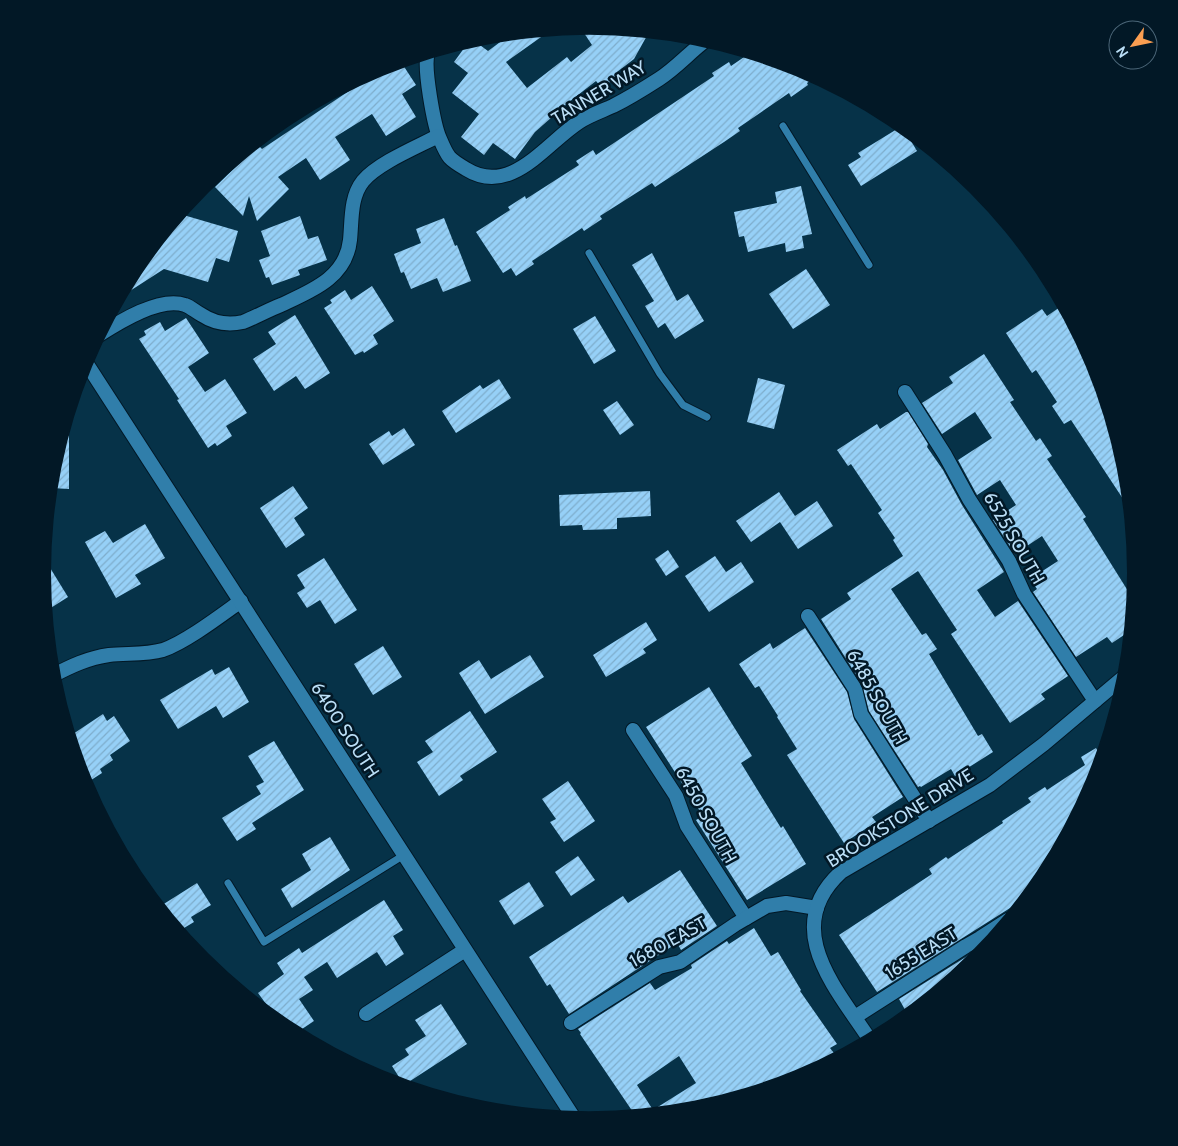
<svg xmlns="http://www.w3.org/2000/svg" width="1178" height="1146" font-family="Cabin,sans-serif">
<defs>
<pattern id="building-hatch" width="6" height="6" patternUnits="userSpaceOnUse" patternTransform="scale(1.25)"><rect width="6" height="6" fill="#96d0f7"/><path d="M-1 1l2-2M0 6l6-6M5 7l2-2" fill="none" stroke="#7eadcc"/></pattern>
</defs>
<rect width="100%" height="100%" fill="#063248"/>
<g fill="url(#building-hatch)" fill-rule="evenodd">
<polygon points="589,26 649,32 634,59 617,72 619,75 602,88 596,81 569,102 535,132 515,159 493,143 484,155 461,137 479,114 452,93 468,73 454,62 470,40 473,40 488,51 511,34 551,30 506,62 527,88 567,57 571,62 592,45 580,27"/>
<polygon points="750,53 798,68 815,77 807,83 808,85 791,97 789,93 738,128 740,131 724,142 655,187 652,183 600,216 602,219 584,231 582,228 532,261 534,264 516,276 511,268 503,273 476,232 510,210 508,207 525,196 526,199 579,165 576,161 593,150 596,155 714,76 712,73 729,62 731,66"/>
<polygon points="401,62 416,85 402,94 416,117 386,136 372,114 335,137 350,160 320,180 306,158 278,177 289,189 257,221 249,196 243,216 215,187 258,145 262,149 349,91 346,86 362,78 365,82 394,63"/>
<polygon points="902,126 917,151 861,186 848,165 861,157 858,153"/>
<polygon points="801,186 812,234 802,236 804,248 786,252 785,243 748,252 744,236 739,237 734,212 777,203 775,192"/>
<polygon points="180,214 238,231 229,262 216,258 208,282 164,269 119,298 135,269"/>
<polygon points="300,216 308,239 318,236 327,260 298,270 300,275 272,285 269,277 266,278 259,260 270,256 261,231"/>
<polygon points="444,218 455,246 457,245 471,281 443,292 437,278 411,289 404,272 401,273 394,254 421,243 416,229"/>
<polygon points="652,253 677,301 688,294 704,321 675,339 665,323 658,328 645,306 654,301 632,265"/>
<polygon points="806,269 830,305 793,329 769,294"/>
<polygon points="372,286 394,321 373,335 378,344 364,353 363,351 355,355 324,308 332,303 330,300 345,290 351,300"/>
<polygon points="1063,305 1094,364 1125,467 1129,508 1071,420 1064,424 1052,406 1057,402 1036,370 1032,373 1006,333 1042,309 1047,316"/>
<polygon points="295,315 330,373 305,389 296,376 274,391 253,359 276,344 268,332"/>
<polygon points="595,316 616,351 594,364 573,329"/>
<polygon points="186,318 209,353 188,367 205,392 225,379 247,413 226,426 232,436 217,446 215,443 208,448 177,400 179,399 139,339 146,335 144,331 160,322 165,331"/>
<polygon points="984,354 1014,400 1010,402 1036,441 1040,438 1052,456 1047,459 1086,517 1083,519 1133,599 1130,631 1112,643 1107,637 1076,657 1033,592 1037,589 1030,579 1058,561 1042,536 1015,554 993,520 1016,505 1000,480 977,495 958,460 992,438 975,412 942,434 922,403 953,383 949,377"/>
<polygon points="758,378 785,385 774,429 747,422"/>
<polygon points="499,379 511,398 456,433 442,411 480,385 483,389"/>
<polygon points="617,401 634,425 620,435 603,410"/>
<polygon points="906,412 908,412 928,444 927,447 943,470 962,505 1004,572 977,590 995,617 1018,601 1068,676 1041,694 1045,699 1010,723 951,634 957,630 918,571 891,589 922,635 926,633 937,649 929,654 978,736 982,734 993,752 955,776 951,769 921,787 920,786 918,787 869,711 862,684 821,619 851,599 847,593 903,556 893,540 895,538 878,513 882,510 851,464 848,466 837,450 877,424 880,429"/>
<polygon points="65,424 69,425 69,489 51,488 53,466"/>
<polygon points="404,428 415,445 383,465 369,444 389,431 392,436"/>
<polygon points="293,486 308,508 294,518 305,535 286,548 260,508"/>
<polygon points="650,491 651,516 617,518 617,529 583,530 582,525 560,526 559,495"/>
<polygon points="779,492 795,516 817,501 833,526 798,549 780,522 751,542 736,521"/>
<polygon points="145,524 165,558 135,575 141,584 116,598 85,542 105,531 113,543"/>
<polygon points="668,550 679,567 666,576 655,559"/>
<polygon points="715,556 726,572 741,562 754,582 709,612 685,576"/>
<polygon points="44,558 68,597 46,611 42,573"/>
<polygon points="324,558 357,610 335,624 320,600 307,608 297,593 305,588 297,575"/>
<polygon points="646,622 657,640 643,649 646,653 606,677 593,655"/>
<polygon points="805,628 847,692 854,719 903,797 872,817 876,822 844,843 787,755 797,749 777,717 778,716 759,686 755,688 739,664 770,643 773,649"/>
<polygon points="383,646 402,677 373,695 354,664"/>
<polygon points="530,655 544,677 485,714 459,673 479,660 491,679"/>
<polygon points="229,667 249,702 223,718 216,706 178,729 160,700 212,669 215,675"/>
<polygon points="709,687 752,756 741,763 781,828 783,826 806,864 747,900 696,820 703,816 646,727"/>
<polygon points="470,711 497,752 460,776 463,780 439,796 417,762 433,752 425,741"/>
<polygon points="103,714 107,721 114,716 130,741 110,755 113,760 100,769 102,773 85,784 70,736"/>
<polygon points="274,741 304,790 252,823 256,829 237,841 222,818 261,794 256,786 264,782 248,756"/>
<polygon points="1096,748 1100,755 1103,754 1094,782 1043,877 1022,903 1021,901 877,992 839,935 932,874 929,869 946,857 948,859 1003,823 1002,821 1031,802 1028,798 1045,787 1047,790 1085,765 1081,757"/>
<polygon points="568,781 595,821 564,842 550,822 556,819 542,799"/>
<polygon points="330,837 350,870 292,908 281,889 311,870 302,854"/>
<polygon points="578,856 595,880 571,896 555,872"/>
<polygon points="680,870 717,926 681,950 677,943 569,1014 550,984 547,986 529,957 623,896 628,903"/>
<polygon points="529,882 544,906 514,925 499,901"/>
<polygon points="197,883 211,905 191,917 194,922 179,931 159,907"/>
<polygon points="384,900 403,930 393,936 404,954 386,966 377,952 337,978 327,962 304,977 313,990 299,999 314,1021 296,1033 285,1027 264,1011 269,1008 258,993 284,974 277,963 299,948 302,953"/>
<path d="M754 928 771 956 778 952 801 990 800 991 837 1044 830 1048 837 1057 798 1078 695 1109 635 1115 580 1034 581 1033 578 1029 650 983 655 990 692 968 691 965 727 941 729 944ZM679 1056 696 1083 653 1110 637 1085Z"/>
<polygon points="969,955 973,962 908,1015 899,999"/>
<polygon points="441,1004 467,1044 404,1085 392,1066 409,1055 405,1049 426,1036 415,1020"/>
</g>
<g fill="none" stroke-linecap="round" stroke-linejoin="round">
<g stroke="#021826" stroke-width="9">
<g id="service">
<polyline points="783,126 869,265"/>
<polyline points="589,253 660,374 683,405 707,417"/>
<polyline points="228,883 264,942 404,855"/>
</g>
</g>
<g stroke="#021826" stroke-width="16">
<g id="minor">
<path d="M428 53C423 66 434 126 440 139 448 158 449 159 466 169 511 197 545 144 579 122 590 115 602 111 613 106 629 98 645 88 659 79 676 68 690 52 706 40"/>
<path d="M99 335C119 322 160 296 185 305 191 307 196 312 202 315 214 323 229 325 243 322 256 317 268 310 281 305 311 291 346 278 350 240 352 221 350 197 363 181 378 163 417 147 438 136"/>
<polyline points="905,392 945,455 969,499 1009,561 1024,594 1095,701"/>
<polyline points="808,616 855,689 861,714 929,821"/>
<path d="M52 676C71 666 88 658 109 655 127 653 145 655 163 650 186 642 220 616 241 601"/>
<polyline points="633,730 676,796 687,826 746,918"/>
<polyline points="366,1014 465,950"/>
<polyline points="855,1017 966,946 980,938 1008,920"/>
<polyline points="571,1023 659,967 680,962 736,924 767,906 786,903 817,908"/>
<path d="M870 1040C836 988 780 928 841 872L990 785 1044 744 1126 675"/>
</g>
</g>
<g stroke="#021826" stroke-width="16">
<polyline id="tertiary" points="85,361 574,1118"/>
</g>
<use href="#service" stroke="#307eaa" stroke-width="7"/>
<use href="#minor" stroke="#307eaa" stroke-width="14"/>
<use href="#tertiary" stroke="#307eaa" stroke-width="14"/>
</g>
<g text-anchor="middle" stroke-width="5" stroke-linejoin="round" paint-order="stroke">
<g font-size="18" fill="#badef6" stroke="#021826">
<text transform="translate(599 93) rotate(-31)" y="6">TANNER WAY</text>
<text transform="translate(1014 538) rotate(60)" y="6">6525 SOUTH</text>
<text transform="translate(877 697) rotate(61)" y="6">6485 SOUTH</text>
<text transform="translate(345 730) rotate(57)" y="6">6400 SOUTH</text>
<text transform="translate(706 815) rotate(61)" y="6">6450 SOUTH</text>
<text transform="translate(900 818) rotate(-32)" y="6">BROOKSTONE DRIVE</text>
<text transform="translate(668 942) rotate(-29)" y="6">1680 EAST</text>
<text transform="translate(921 953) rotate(-32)" y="6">1655 EAST</text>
</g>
</g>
<path d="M0 0H1178V1146H0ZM51 573a538 538 0 1 1 1076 0a538 538 0 1 1-1076 0Z" fill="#021826" fill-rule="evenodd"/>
<g transform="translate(1133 45) rotate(237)"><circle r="24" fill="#021826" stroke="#4c6779"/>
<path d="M0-4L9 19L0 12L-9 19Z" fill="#fb9e51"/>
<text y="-8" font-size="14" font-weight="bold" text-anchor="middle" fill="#badef6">N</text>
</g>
</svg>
